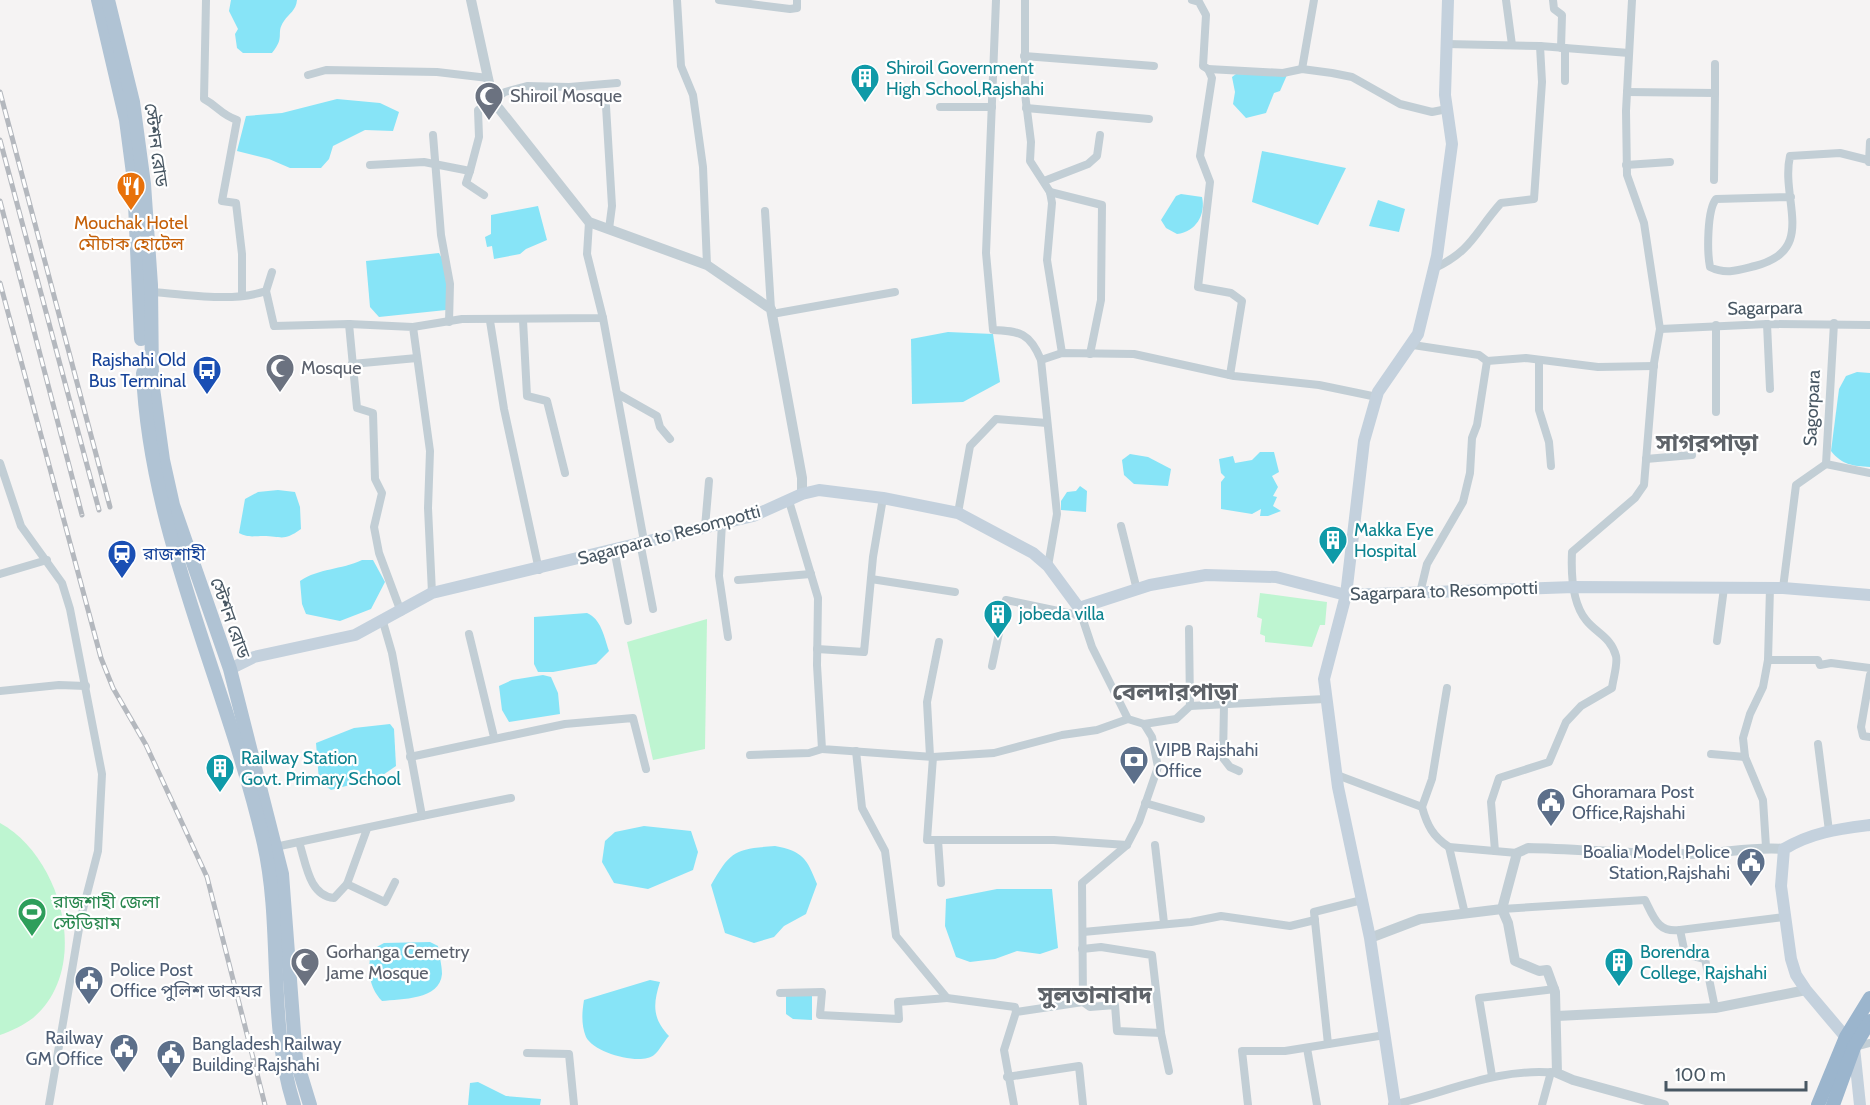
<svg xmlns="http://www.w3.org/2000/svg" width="1870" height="1105" font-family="Cabin,'Noto Sans Bengali',sans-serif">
<rect width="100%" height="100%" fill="#f5f3f3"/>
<g fill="#bef5d1">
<polygon points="1260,593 1327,602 1325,625 1320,625 1312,647 1265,642 1265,636 1260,634 1262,619 1257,617"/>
<polygon points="707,619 705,749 653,760 627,642"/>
<path d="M0 823C62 857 92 968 33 1018 24 1025 11 1031 0 1035Z"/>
</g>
<g fill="#87e4f7">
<path d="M231 0H297C296 11 289 13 284 21 275 34 286 36 272 53H243L237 48 235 34 238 29 229 11Z"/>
<polygon points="1236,74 1287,75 1280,91 1274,93 1266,113 1246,118 1233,104 1235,92 1232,77"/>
<polygon points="337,99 380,103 399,112 393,131 365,130 333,146 329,159 321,168 290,168 269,159 237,151 246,116 282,113"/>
<polygon points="1262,151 1346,168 1318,225 1252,202"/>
<path d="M1181 194 1202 197C1206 214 1196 232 1177 234L1166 228 1161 220 1176 196Z"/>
<polygon points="1378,200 1405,209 1399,232 1369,226"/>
<polygon points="538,206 547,240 526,249 520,254 494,259 492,246 487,247 485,237 491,234 491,215"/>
<polygon points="439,253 446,266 446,310 379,317 370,307 366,261"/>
<polygon points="948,332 993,334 1000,382 963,402 912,404 911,339"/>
<path d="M1857 372 1870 373V467C1853 466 1842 465 1831 451L1839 389 1846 376Z"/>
<polygon points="1260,452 1274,452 1279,472 1272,476 1278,487 1273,496 1277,497 1273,506 1281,511 1268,516 1260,516 1261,509 1252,514 1221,509 1221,482 1225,477 1221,473 1219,459 1233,456 1235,463 1252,460"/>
<polygon points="1130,454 1148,457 1171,469 1168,486 1134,484 1124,475 1122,460"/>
<polygon points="1080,486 1087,491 1086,512 1061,510 1061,501 1067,492 1076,491"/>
<path d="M278 490 295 492 300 507 301 529C283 542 282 536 263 536 253 536 249 538 239 533L245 499 258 492Z"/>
<path d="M362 560H373L385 582 371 609 340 621 306 614 302 604 300 581C319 568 341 570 362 560Z"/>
<path d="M587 613C601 619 604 636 609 651L596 664 553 672H538L534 664V617Z"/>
<polygon points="543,675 551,677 558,693 560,714 509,722 502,710 499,686 512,680"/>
<polygon points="390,724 394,729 396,766 380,777 331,790 319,781 316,743 354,728"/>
<polygon points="644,826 691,831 698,852 693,870 648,889 614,883 602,862 605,841 615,832"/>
<path d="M775 846C803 851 807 859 817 884L806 914 784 926 774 937 754 943 725 933 711 885C731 850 735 849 775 846Z"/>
<polygon points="997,889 1052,889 1058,948 1040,954 1017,951 995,959 970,962 956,957 945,926 946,899"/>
<path d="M430 942 438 946C439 955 442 965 442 974 440 1000 401 999 382 1001 368 986 368 970 371 950L384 943Z"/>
<path d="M650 980 660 982C653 1004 652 1018 669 1036 664 1041 660 1050 654 1055 641 1066 594 1053 586 1037 581 1025 582 1012 584 1000Z"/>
<polygon points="812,993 812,1020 793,1019 786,1014 786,994"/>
<polygon points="478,1082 506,1096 541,1099 540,1105 468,1105 470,1083"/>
</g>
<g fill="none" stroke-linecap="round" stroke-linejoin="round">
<g stroke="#c2ced5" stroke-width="8">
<path d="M206 0 204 99C219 107 220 114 237 120L222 201 236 203 242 254V296"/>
<polyline points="677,0 681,66 693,95 703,167 707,265"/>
<polyline points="719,0 790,9 797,8 797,0"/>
<path d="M996 0 986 253 993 330C1020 331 1030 333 1041 360L1062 353 1134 354 1234 376 1319 385 1377 397"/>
<polyline points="1025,0 1025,94 1031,142 1030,161 1050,192 1052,203 1047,260 1062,353"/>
<polyline points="1192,0 1199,2 1206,15 1203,66 1208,69 1212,78 1200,156 1210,182 1198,287 1231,293 1242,301 1230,375"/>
<polyline points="1506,0 1512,45"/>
<polyline points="1553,0 1554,9 1562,15 1561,48"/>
<polyline points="1446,44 1540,46 1629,53"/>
<polyline points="1024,56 1154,66"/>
<polyline points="1208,69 1283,73 1302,69 1332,73 1352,77 1400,104 1432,112 1447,109"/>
<polyline points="1302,69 1314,0"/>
<polyline points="308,75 326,70 437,72 488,78"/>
<polyline points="1565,81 1565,48"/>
<polyline points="1627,92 1715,93 1714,180"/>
<polyline points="1715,93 1715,64"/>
<polyline points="606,106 612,206 609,229"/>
<polyline points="940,107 992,107"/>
<polyline points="1026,108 1149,119"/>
<polyline points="433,135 441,235 450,284 449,322"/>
<polyline points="1869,162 1870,142"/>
<polyline points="370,165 424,162 470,171 479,137 478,110 505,92 527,86 569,87 617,83"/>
<polyline points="1626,165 1670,162"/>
<polyline points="470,171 466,183 484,195"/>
<polyline points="1044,181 1088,164 1097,156 1100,135"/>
<polyline points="1050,192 1102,205 1101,300 1090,354"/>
<path d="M1791 197 1716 199C1707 210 1707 252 1710 267 1726 275 1739 270 1755 266 1818 250 1780 200 1790 156L1840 153 1868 160"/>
<polyline points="765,211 771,309"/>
<path d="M1433 269C1472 251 1475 232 1501 203L1534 199 1542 82 1540 46"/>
<polyline points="266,291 274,326 349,324 413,327 430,451 428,508 432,593"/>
<path d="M151 292C187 294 231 303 266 291L272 272"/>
<polyline points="772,314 895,292"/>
<polyline points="603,318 644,541"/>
<polyline points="523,320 527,396 547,401 565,473"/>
<polyline points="490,321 504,409 539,570"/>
<polyline points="349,324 357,408 373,413 375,479 382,493 374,527 379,553 401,612"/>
<polyline points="1767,324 1770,389"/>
<polyline points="1716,325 1716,412"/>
<polyline points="413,327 462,319 603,318 587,254 589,222"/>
<polyline points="1660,329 1767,324 1870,325"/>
<polyline points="1413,345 1479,355 1487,361 1477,425 1472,438 1470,473 1463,502 1427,564 1420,593"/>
<polyline points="1041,360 1057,514 1048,566"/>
<polyline points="1539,360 1539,410 1549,442 1551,466"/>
<polyline points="1487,361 1526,358 1598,367 1654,366"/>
<polyline points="352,364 417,358"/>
<polyline points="618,394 657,416 660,427 670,439"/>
<polyline points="1646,459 1692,455"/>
<polyline points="0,463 21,526 62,583 70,609 102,774 98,851 81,917 49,1105"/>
<polyline points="1826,464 1870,473"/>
<polyline points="789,501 818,598 817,665 822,749 933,757 994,753 1062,735 1097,730 1128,719"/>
<polyline points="958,513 970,446 996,419 1047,423"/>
<polyline points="722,523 719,576 728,637"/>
<polyline points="1121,526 1137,590"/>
<polyline points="705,527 709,481"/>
<polyline points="640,542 653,609"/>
<polyline points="614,549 628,621"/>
<polyline points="0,574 47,560"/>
<polyline points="871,579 955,592"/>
<polyline points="738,580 811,574"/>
<polyline points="1783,588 1796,485 1826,464 1834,323"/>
<polyline points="1080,611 1092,647 1128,719 1144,724"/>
<polyline points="1189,629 1190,706"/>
<polyline points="469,634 494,737"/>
<polyline points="1717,641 1724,588"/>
<polyline points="817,649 864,652 873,557 883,498"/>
<polyline points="1768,660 1818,660 1820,665 1831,663 1870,668"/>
<polyline points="992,666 1006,600 1082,616"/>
<polyline points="1870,675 1861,727 1863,736 1870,737"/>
<polyline points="0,691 59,685 86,686"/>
<polyline points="1224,704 1223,758 1230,767 1239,771"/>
<polyline points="1818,744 1829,831"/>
<polyline points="856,751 862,808 885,851 896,936 947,998 1015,1007 1016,1012"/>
<polyline points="1711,754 1745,757"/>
<polyline points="750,755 809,753 822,749"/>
<polyline points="930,756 927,702 939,642"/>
<polyline points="410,757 565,724 633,718 646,769"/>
<polyline points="933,757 927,840 1054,840 1127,845"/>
<path d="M1337 775 1422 807C1427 825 1433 837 1449 847L1465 914"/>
<polyline points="1145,803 1201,819"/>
<polyline points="1422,807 1432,779 1447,688"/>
<polyline points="422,816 511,798"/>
<polyline points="367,829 347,884 385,902 395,882"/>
<polyline points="938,840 941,883"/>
<path d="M299 842C306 863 309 896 334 898L347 884"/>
<polyline points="1155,845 1164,923"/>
<polyline points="275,847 422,816 392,653 383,622"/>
<polyline points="1449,847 1517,853"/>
<polyline points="1766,847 1763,800 1745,757 1743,738 1750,714 1763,687 1768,660 1770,588"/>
<path d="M1495 851 1491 802 1499 778 1549 762 1566 722 1581 706 1612 688C1613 679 1618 664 1616 656 1611 637 1596 633 1586 620 1572 603 1571 574 1572 552L1635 498 1644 485 1654 363 1660 329 1644 223 1627 175 1626 111 1632 0"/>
<path d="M1502 909 1645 900C1654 918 1658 933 1680 930"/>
<polyline points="1083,932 1191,922 1221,916 1290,926 1315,920"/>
<polyline points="1082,949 1101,947 1152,955 1161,1033 1169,1071"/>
<polyline points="780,993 822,992 820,1015 899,1019 898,1002 947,998"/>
<polyline points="1083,1002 1090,1007 1115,1005 1117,1031 1161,1033"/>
<polyline points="1715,1008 1705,959 1685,954 1680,930 1784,917"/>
<polyline points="1328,1044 1314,912 1362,900"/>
<polyline points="1854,1047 1870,1043"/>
<polyline points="1307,1048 1317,1105"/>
<polyline points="527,1053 569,1054 574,1105"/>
<polyline points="1492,1076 1479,998 1555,989"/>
<polyline points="1007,1077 1079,1066 1083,1105"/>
<polyline points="1014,1105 1004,1050 1016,1012 1083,1002 1082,883 1127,845 1139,822 1158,767 1152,737 1144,724 1176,719 1190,706 1325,699"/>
<polyline points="1248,1105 1242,1051 1285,1051 1385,1035"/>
<path d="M1392 1105C1449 1092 1498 1067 1557 1073"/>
<polyline points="1542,1105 1551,1072"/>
</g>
<g stroke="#c2ced5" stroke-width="10">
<polyline points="471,0 493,101 589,222 707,265 771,309 802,478 802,494"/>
<path d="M1502 909 1517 853 1528 848C1581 849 1635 855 1688 854 1721 854 1753 846 1784 849"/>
<polyline points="1502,909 1508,923 1515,961 1539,971 1547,970 1555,992 1557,1073 1573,1080 1664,1105"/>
<polyline points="1370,938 1420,919 1502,909"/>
<polyline points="1557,1016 1715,1008 1806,990"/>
</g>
<g stroke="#c4d1dd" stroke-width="12">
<polyline points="230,669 254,657 355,635 432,593 753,516 802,494 819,490 883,498 958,513 1033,553 1048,566 1079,608 1150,585 1206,575 1276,577 1346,595 1574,587 1783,588 1870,595"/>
<polyline points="1395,1105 1370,938 1338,787 1324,679 1346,595 1364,441 1378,392 1418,334 1437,256 1452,144 1445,95 1448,0"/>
<path d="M1860 1105 1854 1047 1806 990 1796 975 1791 959 1781 886 1784 849C1812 832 1839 829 1870 825"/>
</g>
<g stroke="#b0c3d4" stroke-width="14">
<polyline points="98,0 126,120 134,181 141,339"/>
<polyline points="108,0 133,102 144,184 151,285 152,381 163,460 173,505 230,669 282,874 296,1059 310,1105"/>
<path d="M143 373C150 536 228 686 264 844 283 929 267 1021 294 1105"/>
</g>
<g stroke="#9bb5cd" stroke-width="14">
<polyline points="1818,1105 1846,1037 1870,998"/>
<polyline points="1833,1105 1854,1047 1870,1021"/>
</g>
<g stroke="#b4b8be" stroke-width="5">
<g id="rail">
<polyline points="0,92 110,507"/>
<polyline points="0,140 99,510"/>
<polyline points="0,201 82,515"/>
<polyline points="0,283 101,658 113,688 146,745 207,877 265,1105"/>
</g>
</g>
<use href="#rail" stroke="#fff" stroke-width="3" stroke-dasharray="9" stroke-linecap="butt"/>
</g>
<defs>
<g id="building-pin" transform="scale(1.5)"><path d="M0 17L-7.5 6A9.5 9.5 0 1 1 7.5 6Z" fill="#0f9aa8" stroke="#fff"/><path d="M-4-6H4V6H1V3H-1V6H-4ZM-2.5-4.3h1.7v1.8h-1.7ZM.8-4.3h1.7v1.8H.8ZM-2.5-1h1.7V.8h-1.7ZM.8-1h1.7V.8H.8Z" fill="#fff"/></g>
<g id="mosque-pin" transform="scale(1.5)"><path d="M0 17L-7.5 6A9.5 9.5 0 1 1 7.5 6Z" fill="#6b7280" stroke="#fff"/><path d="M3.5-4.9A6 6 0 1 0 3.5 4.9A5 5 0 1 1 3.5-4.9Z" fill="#fff"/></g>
<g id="restaurant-pin" transform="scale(1.5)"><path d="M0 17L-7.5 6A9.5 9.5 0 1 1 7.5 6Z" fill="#e8710a" stroke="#fff"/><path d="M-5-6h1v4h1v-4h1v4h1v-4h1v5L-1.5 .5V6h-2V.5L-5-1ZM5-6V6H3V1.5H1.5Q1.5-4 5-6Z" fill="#fff"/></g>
<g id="bus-pin" transform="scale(1.5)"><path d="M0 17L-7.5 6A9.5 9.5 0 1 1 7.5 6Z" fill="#1a4fb4" stroke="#fff"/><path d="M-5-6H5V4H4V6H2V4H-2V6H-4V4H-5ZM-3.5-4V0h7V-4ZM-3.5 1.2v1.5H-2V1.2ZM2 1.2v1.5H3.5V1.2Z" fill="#fff"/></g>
<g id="station-pin" transform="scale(1.5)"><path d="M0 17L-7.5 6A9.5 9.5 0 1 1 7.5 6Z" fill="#1a4fb4" stroke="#fff"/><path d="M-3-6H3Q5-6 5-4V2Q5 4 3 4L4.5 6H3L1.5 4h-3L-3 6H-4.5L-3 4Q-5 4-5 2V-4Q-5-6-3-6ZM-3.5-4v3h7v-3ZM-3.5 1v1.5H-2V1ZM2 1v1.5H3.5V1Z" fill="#fff"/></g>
<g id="bank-pin" transform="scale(1.5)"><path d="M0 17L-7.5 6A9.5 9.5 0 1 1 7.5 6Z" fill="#5c6f8a" stroke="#fff"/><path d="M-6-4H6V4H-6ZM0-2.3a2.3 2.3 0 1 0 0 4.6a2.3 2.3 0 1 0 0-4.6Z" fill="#fff"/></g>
<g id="civic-pin" transform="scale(1.5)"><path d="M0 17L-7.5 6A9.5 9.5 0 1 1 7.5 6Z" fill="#5c6f8a" stroke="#fff"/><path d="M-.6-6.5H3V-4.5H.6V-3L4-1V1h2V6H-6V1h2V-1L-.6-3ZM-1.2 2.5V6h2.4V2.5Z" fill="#fff"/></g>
<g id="stadium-pin" transform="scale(1.5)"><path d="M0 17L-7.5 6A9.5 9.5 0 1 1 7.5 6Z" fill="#2e9e5b" stroke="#fff"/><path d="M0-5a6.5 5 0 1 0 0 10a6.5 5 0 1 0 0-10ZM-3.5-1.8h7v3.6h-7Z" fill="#fff"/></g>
</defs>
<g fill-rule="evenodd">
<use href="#building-pin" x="865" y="78"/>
<use href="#mosque-pin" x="489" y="96"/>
<use href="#restaurant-pin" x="131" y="186"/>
<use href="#mosque-pin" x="280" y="368"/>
<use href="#bus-pin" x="207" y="370"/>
<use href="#building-pin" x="1333" y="540"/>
<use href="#station-pin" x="122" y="554"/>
<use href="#building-pin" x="998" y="614"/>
<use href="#bank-pin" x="1134" y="760"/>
<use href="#building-pin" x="220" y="768"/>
<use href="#civic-pin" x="1551" y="802"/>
<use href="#civic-pin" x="1751" y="862"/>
<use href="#stadium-pin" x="32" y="912"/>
<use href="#mosque-pin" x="305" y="962"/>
<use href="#building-pin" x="1619" y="962"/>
<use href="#civic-pin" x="89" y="980"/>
<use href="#civic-pin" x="124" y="1048"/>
<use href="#civic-pin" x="171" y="1054"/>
</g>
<g text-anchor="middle" stroke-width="4.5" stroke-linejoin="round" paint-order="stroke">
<g font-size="18" fill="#0d838f" stroke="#fff" text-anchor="start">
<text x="886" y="74">Shiroil Government<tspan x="886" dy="21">High School,Rajshahi</tspan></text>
<text x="1354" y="536">Makka Eye<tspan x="1354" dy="21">Hospital</tspan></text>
<text x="1019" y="620">jobeda villa</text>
<text x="241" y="764">Railway Station<tspan x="241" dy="21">Govt. Primary School</tspan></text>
<text x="1640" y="958">Borendra<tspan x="1640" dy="21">College, Rajshahi</tspan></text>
</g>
<g font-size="18" fill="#5b616d" stroke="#fff" text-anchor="start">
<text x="510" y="102">Shiroil Mosque</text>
<text x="301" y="374">Mosque</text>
<text x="326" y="958">Gorhanga Cemetry<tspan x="326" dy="21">Jame Mosque</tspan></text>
</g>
<g font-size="18" fill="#485763" stroke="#fff">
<text transform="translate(156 145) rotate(82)" y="6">স্টেশন রোড</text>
<text transform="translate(1765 308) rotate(-1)" y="6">Sagarpara</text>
<text transform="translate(1812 408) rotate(-87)" y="6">Sagorpara</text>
<text transform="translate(669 535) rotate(-15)" y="6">Sagarpara to Resompotti</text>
<text transform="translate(1444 591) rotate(-2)" y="6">Sagarpara to Resompotti</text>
<text transform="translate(230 618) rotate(70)" y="6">স্টেশন রোড</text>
</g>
<g font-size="18" fill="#c56008" stroke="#fff">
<text x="131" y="229">Mouchak Hotel<tspan x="131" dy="21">মৌচাক হোটেল</tspan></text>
</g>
<g font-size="18" fill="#164399" stroke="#fff" text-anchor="end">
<text x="186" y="366">Rajshahi Old<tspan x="186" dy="21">Bus Terminal</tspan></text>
<text x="143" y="560" text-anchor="start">রাজশাহী</text>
</g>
<g font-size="18" fill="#4e5e75" stroke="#fff" text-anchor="start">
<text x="1155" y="756">VIPB Rajshahi<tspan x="1155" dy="21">Office</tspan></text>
<text x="1572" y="798">Ghoramara Post<tspan x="1572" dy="21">Office,Rajshahi</tspan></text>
<text x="1730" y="858" text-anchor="end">Boalia Model Police<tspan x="1730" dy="21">Station,Rajshahi</tspan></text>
<text x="110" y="976">Police Post<tspan x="110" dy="21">Office পুলিশ ডাকঘর</tspan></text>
<text x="103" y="1044" text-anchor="end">Railway<tspan x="103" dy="21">GM Office</tspan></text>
<text x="192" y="1050">Bangladesh Railway<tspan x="192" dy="21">Building Rajshahi</tspan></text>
</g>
<g font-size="18" fill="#27864d" stroke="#fff" text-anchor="start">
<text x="53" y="908">রাজশাহী জেলা<tspan x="53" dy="21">স্টেডিয়াম</tspan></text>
</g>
<g font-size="24" font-weight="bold" fill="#5e6369" stroke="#fff">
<text x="1707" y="451">সাগরপাড়া</text>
<text x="1175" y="700">বেলদারপাড়া</text>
<text x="1095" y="1003">সুলতানাবাদ</text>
</g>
</g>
<path d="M1666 1081v9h140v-9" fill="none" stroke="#485763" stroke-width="3"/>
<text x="1675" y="1081" font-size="18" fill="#485763" stroke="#ffffff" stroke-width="4.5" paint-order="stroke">100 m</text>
</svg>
